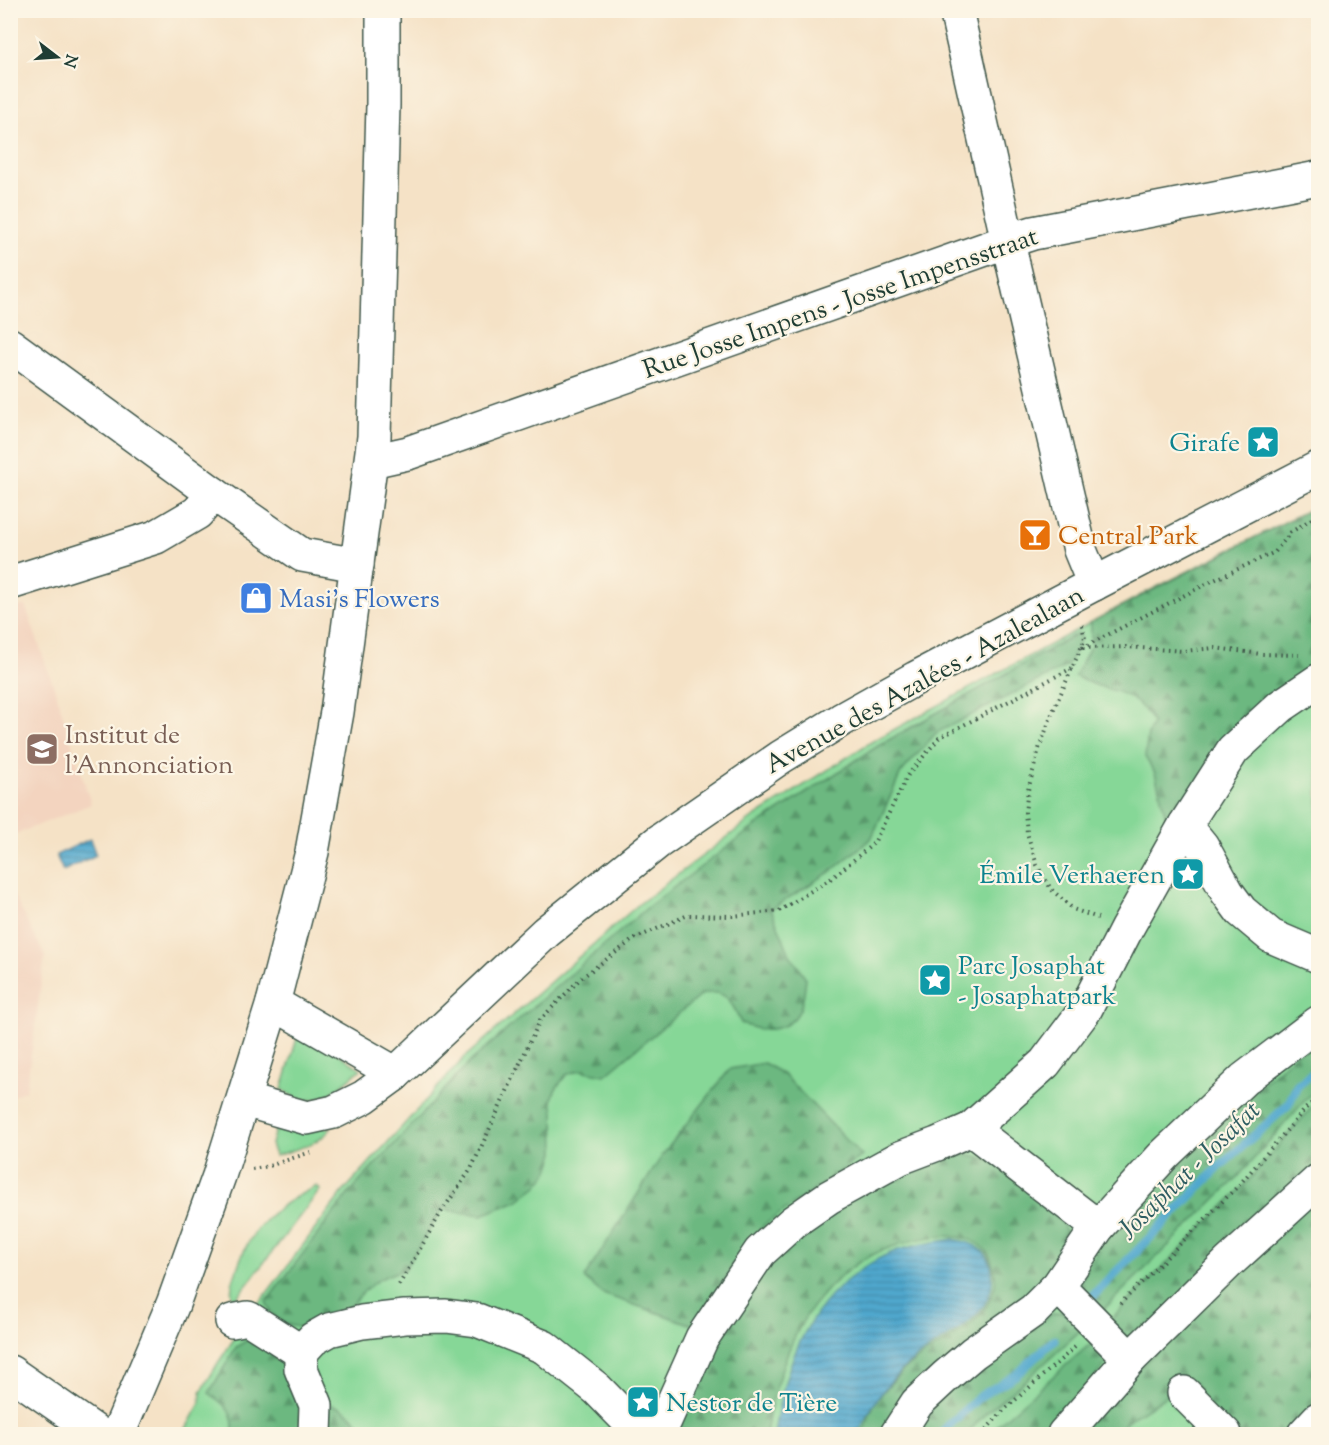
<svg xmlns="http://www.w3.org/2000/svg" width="1329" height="1445" font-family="'Sorts Mill Goudy',serif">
<defs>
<pattern id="forest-firs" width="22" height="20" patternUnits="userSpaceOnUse" patternTransform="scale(1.5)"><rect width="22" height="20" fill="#6cb880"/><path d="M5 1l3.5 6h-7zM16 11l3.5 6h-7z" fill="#58976a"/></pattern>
<pattern id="water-rules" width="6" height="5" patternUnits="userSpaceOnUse" patternTransform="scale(1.5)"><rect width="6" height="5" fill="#50a7cd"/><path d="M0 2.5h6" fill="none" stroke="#4289a7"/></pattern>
</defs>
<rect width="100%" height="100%" fill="#fcf5e5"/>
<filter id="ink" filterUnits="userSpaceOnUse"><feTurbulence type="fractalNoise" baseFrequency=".0167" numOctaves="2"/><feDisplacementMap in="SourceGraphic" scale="12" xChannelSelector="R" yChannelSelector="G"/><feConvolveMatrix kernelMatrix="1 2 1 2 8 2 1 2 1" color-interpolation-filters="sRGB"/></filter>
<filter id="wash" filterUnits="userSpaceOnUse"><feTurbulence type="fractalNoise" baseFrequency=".008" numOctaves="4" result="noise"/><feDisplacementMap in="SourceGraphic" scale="24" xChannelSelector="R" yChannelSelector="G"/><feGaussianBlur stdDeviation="1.35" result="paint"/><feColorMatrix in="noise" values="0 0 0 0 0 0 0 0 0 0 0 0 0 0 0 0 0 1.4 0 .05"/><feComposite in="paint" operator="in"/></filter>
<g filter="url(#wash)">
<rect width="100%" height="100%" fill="#f5e2c6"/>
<g fill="#f3d4bf">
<polygon points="25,605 56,693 91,804 11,836 11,609"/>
<polygon points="10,888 45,956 26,1090 11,1097"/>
</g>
<g fill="#86d797" stroke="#528a66" stroke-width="1.5">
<polygon points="1318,505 1318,1434 183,1434 200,1403 201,1392 218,1363 248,1318 343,1192 465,1057 639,904 751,819 871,742 1143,594"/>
<path d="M300 1028 361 1069C337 1090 313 1115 282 1089Z"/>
<path d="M277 1123 331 1128C322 1144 292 1150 275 1156L271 1144Z"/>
<path d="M317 1186 320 1190 236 1299 232 1296C230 1286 234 1278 237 1269 251 1225 277 1205 317 1186Z"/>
</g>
<g fill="url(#forest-firs)" stroke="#467a5a" stroke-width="1.5">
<path d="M1318 505V672L1171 825 1166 817 1155 773 1145 757 1148 734 1153 723C1131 684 1108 695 1075 676L1091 645V622Z"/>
<path d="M1078 633 1081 637 1077 648 1067 666 936 733 901 773 871 839 830 872 771 909 790 955 806 978C803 1000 803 1021 778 1028 764 1031 754 1029 741 1023 733 1004 726 986 701 995L605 1075 580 1070 566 1075 555 1090 552 1100 554 1112 555 1153 549 1171 537 1186 517 1201 482 1215 452 1211 443 1207 404 1270C392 1273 383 1276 374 1283 359 1293 349 1312 332 1320 309 1333 276 1330 266 1302L349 1193 471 1061 649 906 754 827 878 746Z"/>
<polygon points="1318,1035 1318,1089 1308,1097 1237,1178 1097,1316 1081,1287 1084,1275 1105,1241 1173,1160"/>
<polygon points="764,1063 784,1075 862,1156 764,1225 744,1251 693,1325 603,1294 584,1278 664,1153 730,1069"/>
<polygon points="1318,1103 1318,1169 1145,1331 1128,1337 1105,1325 1242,1188 1311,1108"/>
<path d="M955 1153C969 1154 982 1156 995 1163 1016 1173 1053 1204 1063 1225 1070 1238 1066 1252 1062 1265L888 1434H862C866 1425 869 1414 874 1405 880 1394 898 1375 907 1367 937 1343 986 1327 995 1285 996 1278 995 1273 993 1267 983 1215 897 1241 866 1258 848 1268 831 1284 818 1300 790 1332 772 1392 766 1434H672L698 1370 775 1254 865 1187Z"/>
<polygon points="1318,1192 1318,1404 1290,1434 1238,1434 1185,1384 1127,1421 1115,1434 1073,1434"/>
<polygon points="1063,1312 1085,1326 1033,1374 985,1414 967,1434 908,1434 935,1397 1052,1314"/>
<path d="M247 1340C272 1345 292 1367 300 1391 303 1405 303 1421 304 1434H232C237 1414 224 1404 209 1393L236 1347Z"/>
<polygon points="1089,1345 1095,1345 1106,1356 1107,1362 1052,1434 990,1434 1001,1422"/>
<path d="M322 1403C346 1406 354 1416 368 1434H328Z"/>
</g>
<g fill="url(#water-rules)" stroke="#387280" stroke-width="1.5">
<polygon points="90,839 96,855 63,871 56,855"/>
<path d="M953 1239C969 1242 987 1247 991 1266 1003 1319 936 1338 905 1367 884 1386 869 1409 859 1434H774C784 1370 803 1311 858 1272 870 1263 884 1255 898 1250 916 1245 934 1242 953 1239Z"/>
</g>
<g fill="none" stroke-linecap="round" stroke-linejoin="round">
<g stroke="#50a7cd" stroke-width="9">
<polyline points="1089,1300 1217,1169 1288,1105 1297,1086 1310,1075 1318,1071"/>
<polyline points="942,1434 946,1428 979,1397 1016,1375 1054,1340"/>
</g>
</g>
</g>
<g filter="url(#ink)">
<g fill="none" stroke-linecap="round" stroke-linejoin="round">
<g stroke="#3f564a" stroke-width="36">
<g id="minor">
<polyline points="956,10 1013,264 1080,550 1094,584"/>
<polyline points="10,345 214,494 302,555 357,565"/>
<polyline points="372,461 408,453 1008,241 1033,233 1318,178"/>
<polyline points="10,583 156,537 197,513 214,494"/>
<polyline points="1185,825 1202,846 1227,892 1241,911 1271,936 1318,956"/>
<polyline points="273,1003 386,1068 394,1075"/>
<polyline points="244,1100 307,1118 334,1112 364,1097 394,1075 546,932 658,842 781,757 841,720 916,678 1094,584 1318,468"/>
<polyline points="971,1129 1098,1227"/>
<polyline points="1058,1286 1130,1359"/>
<polyline points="232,1321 248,1318 301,1352"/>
<polyline points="10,1372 99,1434"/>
<polyline points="1184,1393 1225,1434"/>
<polyline points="118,1434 173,1304 219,1176 273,1003 312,852 337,712 374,437 383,105 383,10"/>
<polyline points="315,1434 316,1405 301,1369 301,1352 313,1339 329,1330 362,1322 405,1317 446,1316 477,1320 544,1347 597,1389 641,1434"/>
<polyline points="659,1434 702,1338 760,1252 793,1222 829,1197 900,1158 937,1144 971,1129 1045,1063 1085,1010 1127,928 1185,825 1233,750 1281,706 1318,681"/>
<polyline points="897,1434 917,1403 946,1376 973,1353 1034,1310 1058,1286 1098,1227 1163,1156 1244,1079 1318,1023"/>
<polyline points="1064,1434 1130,1359 1228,1263 1318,1181"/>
<polyline points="1304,1434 1318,1419"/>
</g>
</g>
<g stroke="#3f564a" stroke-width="4" stroke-dasharray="1.5 4.5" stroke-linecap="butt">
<polyline points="1082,625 1085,639 1053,711 1039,749 1028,790 1025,812 1027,833 1037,865 1051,889 1073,909 1098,918"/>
<polyline points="1082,648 1214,580 1275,552 1291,532 1318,515"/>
<polyline points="1083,648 1126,647 1184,651 1215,648 1261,654 1299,655"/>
<polyline points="252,1169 269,1166 314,1151"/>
<polyline points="399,1285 442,1211 471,1169 540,1020 581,978 634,939 688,915 732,916 779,911 832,878 874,843 908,775 939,738 1072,668"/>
<polyline points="1120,1304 1238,1186 1308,1106 1318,1098"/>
<polyline points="982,1434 1004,1410 1075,1347"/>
</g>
<use href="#minor" stroke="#fff" stroke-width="33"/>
</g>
</g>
<defs>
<g id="sight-square" transform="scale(1.725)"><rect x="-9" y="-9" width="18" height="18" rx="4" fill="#0f9aa8" stroke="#fcf5e5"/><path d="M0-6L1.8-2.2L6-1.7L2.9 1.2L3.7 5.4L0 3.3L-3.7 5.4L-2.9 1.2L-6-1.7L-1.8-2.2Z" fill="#fff"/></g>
<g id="bar-square" transform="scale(1.725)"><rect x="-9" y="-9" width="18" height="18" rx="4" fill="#e8710a" stroke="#fcf5e5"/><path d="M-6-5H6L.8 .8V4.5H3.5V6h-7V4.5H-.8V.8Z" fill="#fff"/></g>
<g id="shop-square" transform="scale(1.725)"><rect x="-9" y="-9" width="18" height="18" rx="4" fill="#3f7fe0" stroke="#fcf5e5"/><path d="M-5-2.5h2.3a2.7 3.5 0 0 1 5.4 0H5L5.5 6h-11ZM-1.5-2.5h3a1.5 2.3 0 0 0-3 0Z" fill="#fff"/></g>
<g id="school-square" transform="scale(1.725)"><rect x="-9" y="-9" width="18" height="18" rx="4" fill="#8d6e63" stroke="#fcf5e5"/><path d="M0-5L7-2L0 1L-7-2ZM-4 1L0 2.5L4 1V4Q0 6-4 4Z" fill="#fff"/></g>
</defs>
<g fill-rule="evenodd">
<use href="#sight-square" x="1263" y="442"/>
<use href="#bar-square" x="1035" y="535"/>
<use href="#shop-square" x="256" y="598"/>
<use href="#school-square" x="42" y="749"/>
<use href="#sight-square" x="1188" y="874"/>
<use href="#sight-square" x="935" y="980"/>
<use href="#sight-square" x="643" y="1402"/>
</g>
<g text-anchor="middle" stroke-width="4.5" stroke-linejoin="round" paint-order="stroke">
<g font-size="26" fill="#1f3d34" stroke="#fcf5e5">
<text transform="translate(840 302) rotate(-19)" y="9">Rue Josse Impens - Josse Impensstraat</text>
<text transform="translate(924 679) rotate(-29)" y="9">Avenue des Azalées - Azalealaan</text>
</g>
<g font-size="26" fill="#0d838f" stroke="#fcf5e5" text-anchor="end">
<text x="1240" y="451">Girafe</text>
<text x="1165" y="883">Émile Verhaeren</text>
<text x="958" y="974" text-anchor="start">Parc Josaphat<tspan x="958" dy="30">- Josaphatpark</tspan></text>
<text x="666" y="1411" text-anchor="start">Nestor de Tière</text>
</g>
<g font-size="26" fill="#c56008" stroke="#fcf5e5" text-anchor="start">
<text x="1058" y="544">Central Park</text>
</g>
<g font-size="26" fill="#366cbe" stroke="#fcf5e5" text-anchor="start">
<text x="279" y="607">Masi's Flowers</text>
</g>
<g font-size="26" fill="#785e54" stroke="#fcf5e5" text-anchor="start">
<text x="65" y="743">Institut de<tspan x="65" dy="30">l'Annonciation</tspan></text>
</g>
<g font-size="27" font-style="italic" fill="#2e5d62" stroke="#fcf5e5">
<text transform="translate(1189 1169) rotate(-44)" y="9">Josaphat - Josafat</text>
</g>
</g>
<rect width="1329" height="1445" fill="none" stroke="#fcf5e5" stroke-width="36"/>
<g transform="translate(57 57) rotate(107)" stroke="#fcf5e5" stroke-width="4.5" paint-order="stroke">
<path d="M0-4.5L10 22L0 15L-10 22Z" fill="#1f3d34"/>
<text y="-9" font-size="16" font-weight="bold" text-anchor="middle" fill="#1f3d34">N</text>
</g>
</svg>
